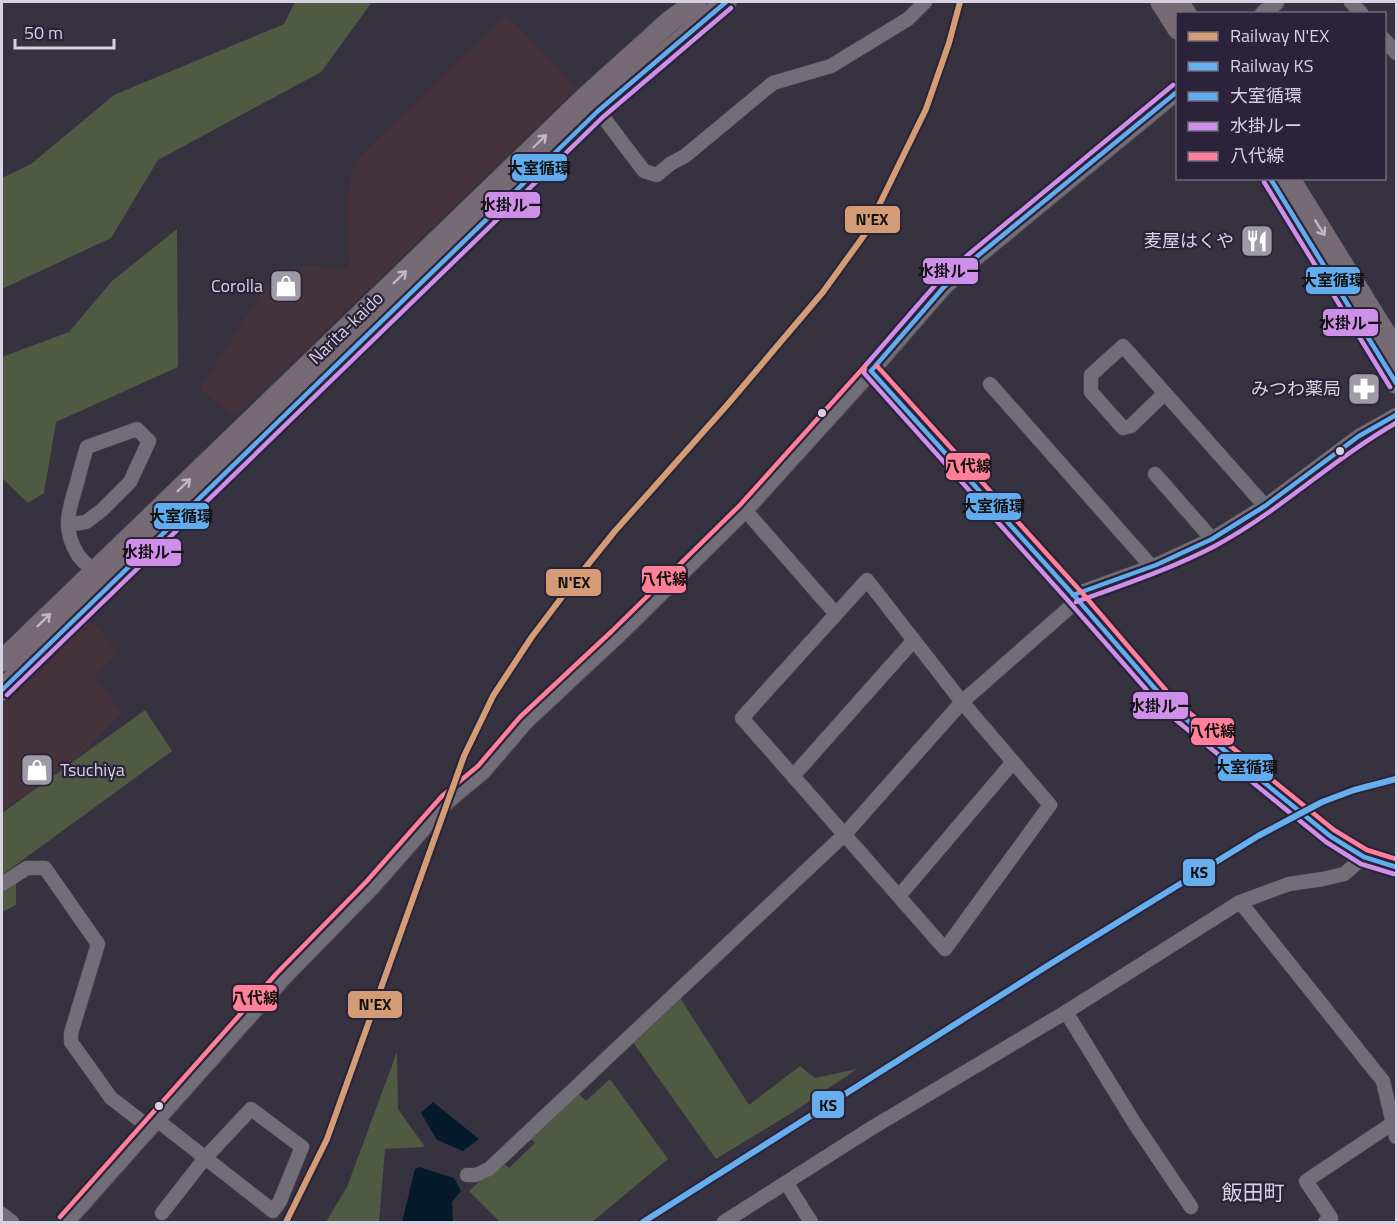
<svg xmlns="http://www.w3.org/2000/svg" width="1398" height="1224" font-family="'Titillium Web','Noto Sans JP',sans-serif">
<rect width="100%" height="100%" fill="#36323f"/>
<g fill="#44333a">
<polygon points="506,15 577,88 235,417 200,389 269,280 284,268 314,266 349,269 347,197 353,170 359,158"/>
<polygon points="89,619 119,652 94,676 122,713 73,761 2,812 2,706 46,666"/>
</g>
<g fill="#505a42">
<polygon points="295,2 372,2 321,72 158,160 111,238 2,289 2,178 31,164 114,95 284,24"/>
<polygon points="177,229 178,367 56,422 44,493 28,503 2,478 2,357 69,332 112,281"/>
<polygon points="145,710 172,751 2,875 2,813"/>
<polygon points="16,883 16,905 2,912 2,891"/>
<polygon points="680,998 749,1105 800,1066 815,1078 857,1069 798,1109 716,1159 632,1041"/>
<polygon points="397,1052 398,1109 425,1147 385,1149 379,1222 326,1222 347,1187"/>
<polygon points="610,1079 668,1159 592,1222 500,1222 469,1191 502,1162 509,1168 535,1143 528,1135 576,1091 586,1101"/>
</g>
<g fill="#051a2a">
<polygon points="433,1102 479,1139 463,1151 437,1140 421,1113"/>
<polygon points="419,1167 454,1178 461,1191 452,1202 453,1222 402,1222 415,1169"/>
</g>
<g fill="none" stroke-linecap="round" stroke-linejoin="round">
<g stroke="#534f5a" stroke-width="15">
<g id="minor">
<polyline points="1351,2 1362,14"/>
<polyline points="1384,39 1396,53"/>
<polyline points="594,105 644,171 657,175 670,164 685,156 773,83 831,66 908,19 925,2"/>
<polyline points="990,384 1151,566"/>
<polyline points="1165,393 1131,426 1123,428 1091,392 1091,375 1123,346 1265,506"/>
<polyline points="1155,474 1212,539"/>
<polyline points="745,510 836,614"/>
<path d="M68 525 86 522 102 510 130 482 149 441 137 429 87 447C83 459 80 471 77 483 69 510 61 528 78 555 82 561 89 566 94 572"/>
<polygon points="867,580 962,702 1050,805 945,949 742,718"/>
<polyline points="1073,595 1156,565 1212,539 1265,506 1359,436 1396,415"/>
<polyline points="793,776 914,640"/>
<polyline points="2,884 27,868 45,868 98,944 71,1033 71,1042 111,1098 150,1128"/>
<polyline points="899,896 1013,762"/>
<polyline points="1240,902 1383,1081 1396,1137"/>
<polyline points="1066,1012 1135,1124 1191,1207"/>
<polyline points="157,1120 273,1211 280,1201 302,1147 251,1109 205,1158 162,1213"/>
<polyline points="467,1175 476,1175 489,1169 845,834 962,702 1078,600"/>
<polyline points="787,1184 811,1222"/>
<polyline points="2,1214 12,1222"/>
<polyline points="724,1222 870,1129 1066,1012 1240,902 1289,884 1323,879 1344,874 1364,857"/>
<polyline points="1325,1222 1331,1218 1306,1181 1393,1123"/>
</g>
</g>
<g stroke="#534f5a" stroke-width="18">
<g id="tertiary">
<polyline points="1263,14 1276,2"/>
<polyline points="871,371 1078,600 1171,707 1330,836 1364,857 1396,867"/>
<polyline points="66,1222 282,979 372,887 447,801 483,771 525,722 617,636 745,510 871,371 943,288 974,259 1178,91"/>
</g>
</g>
<g stroke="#534f5a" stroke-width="22">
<g id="trunk">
<polyline points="1161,2 1178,29"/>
<polyline points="1178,2 1186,14"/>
<polyline points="1270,178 1396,383"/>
<polyline points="1289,178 1396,351"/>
<polyline points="2,661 587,96 669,22 696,2"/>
<polyline points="2,690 598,111 726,2"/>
</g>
</g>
<use href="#minor" stroke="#716e78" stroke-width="14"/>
<use href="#tertiary" stroke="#716e78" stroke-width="16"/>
<use href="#trunk" stroke="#766a74" stroke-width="21"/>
<g stroke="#2a2339" stroke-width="9">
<g id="bus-1">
<polyline points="1270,178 1396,383"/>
<polyline points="871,371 1078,600 1171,707 1330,836 1364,857 1396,867"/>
<polyline points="871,371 943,288 974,259 1178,91"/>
<polyline points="1073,595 1156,565 1212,539 1265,506 1359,436 1396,415"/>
<polyline points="2,690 598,111 726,2"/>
</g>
</g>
<g stroke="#2a2339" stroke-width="9">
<g id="bus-2">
<polyline points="1173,85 969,254 937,283 865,366 864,373 1072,605 1166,712 1326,842 1361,864 1394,874"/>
<polyline points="1264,182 1390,387"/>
<path d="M1076 602C1123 585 1171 569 1215 546 1280 511 1333 459 1396 423"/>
<polyline points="7,695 603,117 731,8"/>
</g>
</g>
<g stroke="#2a2339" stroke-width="9">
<g id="bus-3">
<polyline points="877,366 1084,595 1176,702 1334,830 1367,850 1396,859"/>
<polyline points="60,1217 276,974 366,882 442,796 478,766 520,717 612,631 740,505 865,366"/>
</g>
</g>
<use href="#bus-1" stroke="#60acee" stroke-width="4.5"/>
<use href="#bus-2" stroke="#ce8fe9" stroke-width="4.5"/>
<use href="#bus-3" stroke="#ff8098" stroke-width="4.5"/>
<g stroke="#2a2339" stroke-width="10">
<polyline id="rail-1" points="286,1222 327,1139 464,756 493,696 531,638 565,593 615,531 728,404 823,292 865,234 926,109 949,43 960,2"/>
</g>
<g stroke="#2a2339" stroke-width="10">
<polyline id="rail-2" points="643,1222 1055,961 1258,836 1322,802 1354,790 1396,779"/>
</g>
<use href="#rail-1" stroke="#d39c74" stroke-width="6"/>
<use href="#rail-2" stroke="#66aeee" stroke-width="6"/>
</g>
<defs><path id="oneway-shaft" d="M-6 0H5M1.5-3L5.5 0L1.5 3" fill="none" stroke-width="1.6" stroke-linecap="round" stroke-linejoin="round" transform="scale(1.5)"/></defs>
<g stroke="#beb8c6">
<use href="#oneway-shaft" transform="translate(540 141) rotate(-44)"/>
<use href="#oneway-shaft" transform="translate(1320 228) rotate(58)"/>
<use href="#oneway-shaft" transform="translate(400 277) rotate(-44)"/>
<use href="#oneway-shaft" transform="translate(184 485) rotate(-44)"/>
<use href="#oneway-shaft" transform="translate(44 620) rotate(-44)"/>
</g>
<defs>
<g id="restaurant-square" transform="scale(1.725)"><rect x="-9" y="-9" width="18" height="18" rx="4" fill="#9e9aa8" stroke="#2a2339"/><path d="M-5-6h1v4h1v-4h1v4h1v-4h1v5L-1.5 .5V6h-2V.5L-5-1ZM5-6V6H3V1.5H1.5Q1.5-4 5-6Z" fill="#fff"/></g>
<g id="shop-square" transform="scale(1.725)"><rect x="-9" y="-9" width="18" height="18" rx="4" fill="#9e9aa8" stroke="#2a2339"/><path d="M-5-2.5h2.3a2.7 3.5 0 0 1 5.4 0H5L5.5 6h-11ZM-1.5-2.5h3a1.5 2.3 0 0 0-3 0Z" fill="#fff"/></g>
<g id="pharmacy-square" transform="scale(1.725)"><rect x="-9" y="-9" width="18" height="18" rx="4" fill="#9e9aa8" stroke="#2a2339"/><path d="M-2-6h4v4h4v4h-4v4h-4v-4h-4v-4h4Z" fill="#fff"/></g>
</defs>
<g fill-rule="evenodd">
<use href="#restaurant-square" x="1257" y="241"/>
<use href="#shop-square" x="286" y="286"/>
<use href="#pharmacy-square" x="1364" y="389"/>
<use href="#shop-square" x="37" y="770"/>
</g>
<g fill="#d6d2e1" stroke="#2a2339" stroke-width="2">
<circle cx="822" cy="413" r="5"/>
<circle cx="1340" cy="451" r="5"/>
<circle cx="159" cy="1106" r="5"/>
</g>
<g text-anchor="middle" stroke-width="4.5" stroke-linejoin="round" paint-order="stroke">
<g font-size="18" fill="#d6d2e1" stroke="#2a2339" text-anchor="end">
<text x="1234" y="247">麦屋はくや</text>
<text x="263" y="292">Corolla</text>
<text x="1341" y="395">みつわ薬局</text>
<text x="60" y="776" text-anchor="start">Tsuchiya</text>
</g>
<g font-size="18" fill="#d6d2e1" stroke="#2a2339">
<text transform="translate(346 328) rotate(-44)" y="6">Narita-kaido</text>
</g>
<g font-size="21" fill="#d6d2e1" stroke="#2a2339">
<text x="1253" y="1200">飯田町</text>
</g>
</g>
<g stroke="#2a2339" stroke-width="2">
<rect x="511" y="153" width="57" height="29" rx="6" fill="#60acee"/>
<rect x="484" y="191" width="57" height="28" rx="6" fill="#ce8fe9"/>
<rect x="844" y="205" width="57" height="29" rx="6" fill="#d39c74"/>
<rect x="922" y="257" width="57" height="28" rx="6" fill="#ce8fe9"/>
<rect x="1305" y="266" width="56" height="29" rx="6" fill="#60acee"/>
<rect x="1322" y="308" width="57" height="29" rx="6" fill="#ce8fe9"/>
<rect x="945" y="452" width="46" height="29" rx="6" fill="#ff8098"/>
<rect x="965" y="492" width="57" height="29" rx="6" fill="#60acee"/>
<rect x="153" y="502" width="57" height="28" rx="6" fill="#60acee"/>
<rect x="125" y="538" width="57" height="29" rx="6" fill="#ce8fe9"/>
<rect x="641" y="565" width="46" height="29" rx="6" fill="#ff8098"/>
<rect x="545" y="568" width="57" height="29" rx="6" fill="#d39c74"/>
<rect x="1132" y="691" width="57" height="29" rx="6" fill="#ce8fe9"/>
<rect x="1190" y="717" width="45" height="29" rx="6" fill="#ff8098"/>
<rect x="1217" y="753" width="57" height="29" rx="6" fill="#60acee"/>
<rect x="1182" y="858" width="34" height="29" rx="6" fill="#66aeee"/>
<rect x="232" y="984" width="46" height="28" rx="6" fill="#ff8098"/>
<rect x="347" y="990" width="56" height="29" rx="6" fill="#d39c74"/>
<rect x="811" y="1090" width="34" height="29" rx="6" fill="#66aeee"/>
</g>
<g font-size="16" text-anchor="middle" font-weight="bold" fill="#111">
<text x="539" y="174">大室循環</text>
<text x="512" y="211">水掛ルー</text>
<text x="872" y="225">N'EX</text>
<text x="950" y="277">水掛ルー</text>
<text x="1333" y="286">大室循環</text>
<text x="1351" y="329">水掛ルー</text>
<text x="968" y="472">八代線</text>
<text x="993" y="512">大室循環</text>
<text x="181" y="522">大室循環</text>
<text x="154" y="558">水掛ルー</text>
<text x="664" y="585">八代線</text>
<text x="574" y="588">N'EX</text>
<text x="1161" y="712">水掛ルー</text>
<text x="1212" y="737">八代線</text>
<text x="1246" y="773">大室循環</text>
<text x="1199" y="878">KS</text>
<text x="255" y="1004">八代線</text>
<text x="375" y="1010">N'EX</text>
<text x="828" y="1111">KS</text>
</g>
<rect width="1398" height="1224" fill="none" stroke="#d6d2e1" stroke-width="6"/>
<rect x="1176" y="12" width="210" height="168" fill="#2a2339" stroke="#6f697c" stroke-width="1.5"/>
<rect x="1188" y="32" width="30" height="9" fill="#d39c74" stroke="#6f697c" stroke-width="1.5"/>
<text x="1230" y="42" font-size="18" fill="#d6d2e1">Railway N'EX</text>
<rect x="1188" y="62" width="30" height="9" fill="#66aeee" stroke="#6f697c" stroke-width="1.5"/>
<text x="1230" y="72" font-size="18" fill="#d6d2e1">Railway KS</text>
<rect x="1188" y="92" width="30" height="9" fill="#60acee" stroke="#6f697c" stroke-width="1.5"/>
<text x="1230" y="102" font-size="18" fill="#d6d2e1">大室循環</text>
<rect x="1188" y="122" width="30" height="9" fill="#ce8fe9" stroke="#6f697c" stroke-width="1.5"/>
<text x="1230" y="132" font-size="18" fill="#d6d2e1">水掛ルー</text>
<rect x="1188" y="152" width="30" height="9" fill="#ff8098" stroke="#6f697c" stroke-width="1.5"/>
<text x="1230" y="162" font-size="18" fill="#d6d2e1">八代線</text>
<path d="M15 39v9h99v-9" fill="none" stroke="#d6d2e1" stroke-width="3"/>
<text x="24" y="39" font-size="18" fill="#d6d2e1" stroke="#2a2339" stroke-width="4.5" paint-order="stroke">50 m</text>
</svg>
